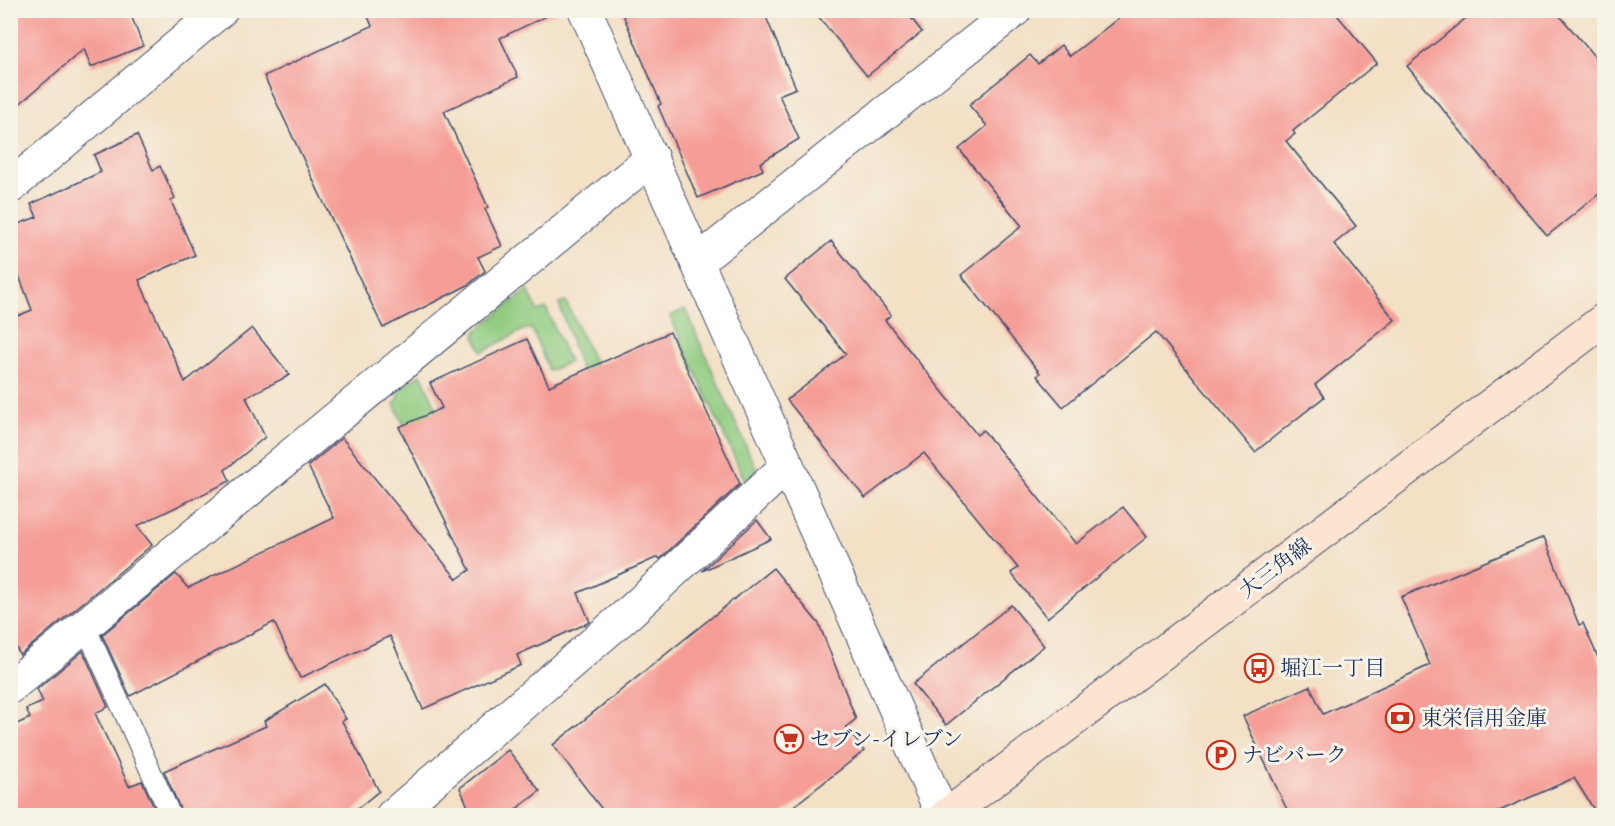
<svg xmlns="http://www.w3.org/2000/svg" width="1615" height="826" font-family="'Old Standard TT','Noto Serif JP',serif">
<rect width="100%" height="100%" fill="#f7f3e8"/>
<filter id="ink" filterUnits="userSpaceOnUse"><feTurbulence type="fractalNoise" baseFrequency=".0167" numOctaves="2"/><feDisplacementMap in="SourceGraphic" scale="12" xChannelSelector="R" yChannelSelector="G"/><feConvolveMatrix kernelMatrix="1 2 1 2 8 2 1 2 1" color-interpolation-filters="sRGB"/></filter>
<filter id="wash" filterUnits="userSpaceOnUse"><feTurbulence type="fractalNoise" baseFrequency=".008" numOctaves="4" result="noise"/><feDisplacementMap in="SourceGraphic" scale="24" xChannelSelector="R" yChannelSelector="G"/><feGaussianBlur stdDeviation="1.35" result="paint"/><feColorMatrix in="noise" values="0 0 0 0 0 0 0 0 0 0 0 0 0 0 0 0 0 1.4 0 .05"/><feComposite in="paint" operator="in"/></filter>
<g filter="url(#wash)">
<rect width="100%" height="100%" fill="#f3e0c5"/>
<g fill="#91cc81" stroke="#567e70" stroke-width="1.5">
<polygon points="528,290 538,311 546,308 569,362 549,371 532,329 525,329 482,352 475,337 477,330"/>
<polygon points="566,302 641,462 585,382 559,304"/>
<polygon points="685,309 758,473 746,483 670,316"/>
<polygon points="421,374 470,482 404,425 394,404 398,400 400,389"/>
</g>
<g id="blocks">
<g fill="#f59d96">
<polygon points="10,10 129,10 143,46 91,67 84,49 10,112"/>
<polygon points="365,10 559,10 500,38 518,77 444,111 488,207 485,209 502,246 478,257 485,271 468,285 383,328 264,76 372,26"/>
<polygon points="621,10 763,10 796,88 779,95 799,139 760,163 763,170 698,198 658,106 661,104"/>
<polygon points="813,10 905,10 922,32 867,76"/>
<polygon points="1129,10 1333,10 1377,63 1293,131 1295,134 1286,141 1356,226 1334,244 1395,320 1315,385 1324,397 1255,452 1156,332 1063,407 1037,376 1040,373 961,275 1022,226 959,149 987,126 969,105 1030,55 1038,64 1061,45 1070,56"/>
<polygon points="1476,10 1555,10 1605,69 1605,189 1547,236 1407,66"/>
<polygon points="137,135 153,170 160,166 175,198 171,201 195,255 139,280 185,382 252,328 290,375 246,397 265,437 225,470 230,481 137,526 152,545 20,655 10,635 10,319 32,310 10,252 10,227 37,217 31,204 101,172 94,155"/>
<polygon points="831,241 891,315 885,320 977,435 983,430 1076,544 1123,507 1147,537 1047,618 1011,573 1018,568 924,453 865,498 787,400 846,354 785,279"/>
<polygon points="670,332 740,484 660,559 658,557 578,593 590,622 517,655 521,665 423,709 390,636 300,678 274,622 130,696 102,635 176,574 188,588 334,518 308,466 342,438 457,579 470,570 399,427 442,408 430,383 527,339 549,386"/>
<polygon points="757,520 771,539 702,571"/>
<polygon points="1544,537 1579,625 1583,623 1605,674 1605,816 1598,816 1574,778 1488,816 1290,816 1243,716 1310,686 1323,714 1430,665 1401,597"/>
<polygon points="773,568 819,624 856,719 846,727 864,751 781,816 607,816 553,745"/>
<polygon points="1011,605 1044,646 946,725 913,684"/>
<polygon points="83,651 108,707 95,713 129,786 142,781 158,816 18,816 10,799 10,727 30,718 26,709 43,702 37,689"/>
<polygon points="325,684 346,719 342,721 379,791 348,816 183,816 164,771 266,726 264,721"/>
<polygon points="508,750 540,791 507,816 472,816 460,788"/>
</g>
</g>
</g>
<g filter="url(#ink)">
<use href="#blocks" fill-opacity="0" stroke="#3b4a6d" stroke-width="1.5"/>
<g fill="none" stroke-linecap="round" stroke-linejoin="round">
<g stroke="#3b4a6d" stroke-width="22">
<polyline id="lane" points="85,626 171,816"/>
</g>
<g stroke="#3b4a6d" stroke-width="35">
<g id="street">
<polyline points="585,10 943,816"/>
<polyline points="10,187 221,10"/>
<polyline points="697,262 1015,10"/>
<polyline points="10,687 652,158"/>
<polyline points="392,816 631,611 787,466"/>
</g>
</g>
<g stroke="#3b4a6d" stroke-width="35">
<polyline id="secondary" points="946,816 1604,320"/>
</g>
<use href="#lane" stroke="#fff" stroke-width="20"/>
<use href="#street" stroke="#fff" stroke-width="33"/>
<use href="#secondary" stroke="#fde4d0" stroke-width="33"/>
</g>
</g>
<defs>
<g id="bus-ring" transform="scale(1.5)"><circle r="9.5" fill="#f7f3e8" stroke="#c8321e" stroke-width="1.5"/><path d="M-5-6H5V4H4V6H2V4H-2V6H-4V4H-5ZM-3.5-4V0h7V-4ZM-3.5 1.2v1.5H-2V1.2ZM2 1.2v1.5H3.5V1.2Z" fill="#c8321e"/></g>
<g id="bank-ring" transform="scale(1.5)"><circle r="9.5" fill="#f7f3e8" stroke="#c8321e" stroke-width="1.5"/><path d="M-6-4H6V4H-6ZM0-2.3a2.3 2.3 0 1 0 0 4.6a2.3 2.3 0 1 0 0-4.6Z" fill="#c8321e"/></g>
<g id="supermarket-ring" transform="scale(1.5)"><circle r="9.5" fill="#f7f3e8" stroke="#c8321e" stroke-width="1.5"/><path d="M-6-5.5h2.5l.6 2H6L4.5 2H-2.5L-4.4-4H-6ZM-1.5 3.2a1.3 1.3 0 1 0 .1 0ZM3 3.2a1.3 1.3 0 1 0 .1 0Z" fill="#c8321e"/></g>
<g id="parking-ring" transform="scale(1.5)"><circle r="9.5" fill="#f7f3e8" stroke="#c8321e" stroke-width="1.5"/><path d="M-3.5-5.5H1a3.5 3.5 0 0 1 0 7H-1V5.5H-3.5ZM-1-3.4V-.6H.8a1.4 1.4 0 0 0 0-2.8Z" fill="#c8321e"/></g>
</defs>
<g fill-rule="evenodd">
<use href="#bus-ring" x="1259" y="668"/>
<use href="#bank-ring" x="1400" y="718"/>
<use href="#supermarket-ring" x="789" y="739"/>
<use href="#parking-ring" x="1221" y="755"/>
</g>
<g text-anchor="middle" stroke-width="6" stroke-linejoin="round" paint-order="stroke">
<g font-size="21" fill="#1b2f5e" stroke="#f7f3e8">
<text transform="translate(1275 568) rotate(-37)" y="7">大三角線</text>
</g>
<g font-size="21" fill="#1b2f5e" stroke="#f7f3e8" text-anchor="start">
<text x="1280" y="675">堀江一丁目</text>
<text x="1421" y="725">東栄信用金庫</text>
<text x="810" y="746">セブン-イレブン</text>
<text x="1242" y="762">ナビパーク</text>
</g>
</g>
<rect width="1615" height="826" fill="none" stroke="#f7f3e8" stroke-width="36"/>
</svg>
